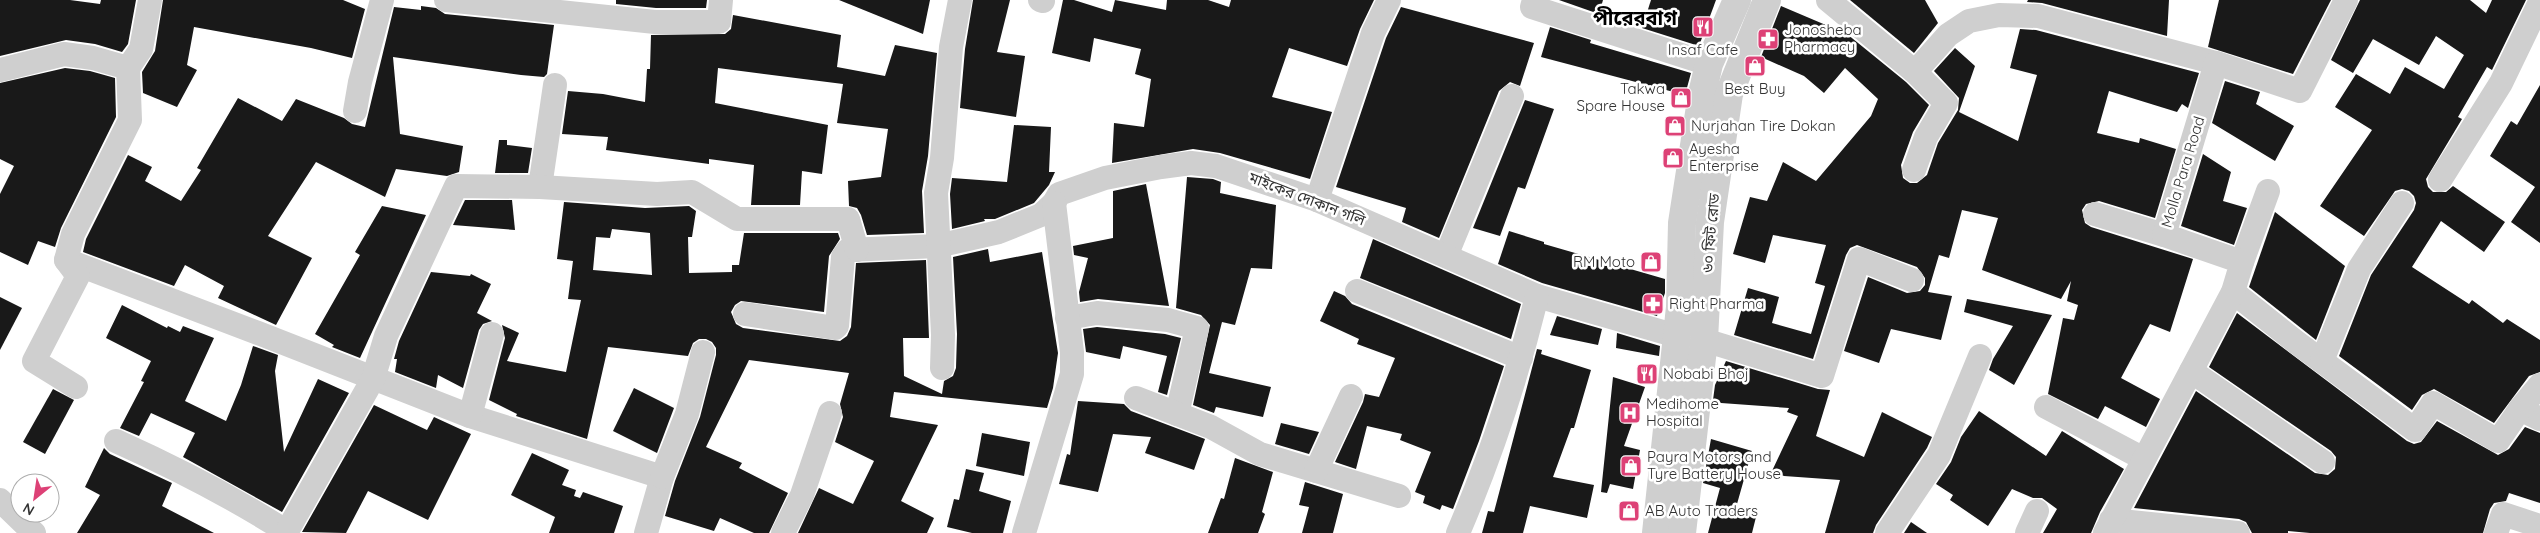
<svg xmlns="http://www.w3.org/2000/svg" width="2540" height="533" font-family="Quicksand,'Noto Sans Bengali',sans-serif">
<rect width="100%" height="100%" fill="#fff"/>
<g fill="#191919" fill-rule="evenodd">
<polygon points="0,0 70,0 100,4 101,0 136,0 128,44 122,52 95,44 66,40 0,56"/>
<polygon points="163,0 343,0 365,9 352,58 311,48 194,27 187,65 197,70 177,107 143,93 142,72 155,51"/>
<polygon points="616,0 707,0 706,8 656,8 616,4"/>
<polygon points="839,0 930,0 923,34"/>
<polygon points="973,0 1010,0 997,52 1025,56 1016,117 960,108 965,49"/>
<polygon points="1063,0 1074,0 1112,12 1115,0 1166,10 1167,0 1208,0 1229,7 1231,0 1374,0 1360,29 1347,66 1289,48 1272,97 1332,112 1310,179 1220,153 1193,149 1112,163 1114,123 1144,127 1151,79 1135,74 1141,49 1094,38 1090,62 1052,53"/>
<polygon points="1559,0 1603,0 1599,14"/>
<polygon points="1651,0 1716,0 1699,46 1642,28"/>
<polygon points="1850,0 1925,0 1938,23 1914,53"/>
<polygon points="2028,0 2169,0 2167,36 2042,3 2027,2"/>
<polygon points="2219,0 2331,0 2293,74 2208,47"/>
<polygon points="2360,0 2470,0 2486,13 2492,0 2526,0 2492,70 2487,67 2458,117 2462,119 2426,179 2428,187 2433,192 2446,192 2453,186 2505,222 2484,252 2441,221 2412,267 2469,304 2472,300 2503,323 2507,319 2540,340 2540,372 2529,376 2494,423 2434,389 2422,395 2412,410 2339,356 2371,275 2414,210 2416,203 2414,196 2409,191 2402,189 2395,191 2364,236 2320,206 2372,130 2335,107 2356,74 2390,94 2405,67 2444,89 2464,55 2436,36 2419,65 2373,39 2353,73 2331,60"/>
<polygon points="421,6 436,8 445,14 554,25 547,74 544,77 521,75 393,57 400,134 463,146 459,172 447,176 396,169 385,197 316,162 268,236 312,258 276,325 218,298 224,286 185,265 174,286 83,252 86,239 128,155 152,167 145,181 181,201 201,170 197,168 238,98 282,121 296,99 344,118 352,124 365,127 394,7 421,10"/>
<polygon points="1781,6 1847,34 1906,82 1929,105 1913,132 1901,165 1903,178 1910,183 1917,183 1927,175 1938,143 1958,110 1959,98 1934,71 1955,48 1975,66 1959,112 2018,141 2037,75 2010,68 2020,29 2036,30 2199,73 2188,108 2182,104 2177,112 2109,91 2097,133 2139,143 2140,138 2176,149 2155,218 2099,201 2086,204 2082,210 2085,223 2091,227 2193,259 2170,332 2150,324 2121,378 2160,399 2146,427 2105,406 2098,419 2048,394 2063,318 2074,320 2078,305 2067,301 2071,281 2061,299 1982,270 1998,218 1962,210 1949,258 1939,255 1928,292 1952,296 1941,340 1891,329 1879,363 1844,351 1868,277 1907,293 1920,291 1925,285 1925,278 1917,267 1857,245 1850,248 1846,255 1813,359 1734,335 1748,288 1779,297 1772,323 1811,334 1825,286 1815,283 1826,245 1773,235 1765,263 1733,254 1750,197 1767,201 1783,162 1816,181 1871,116 1878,99 1845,68 1824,93 1804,76 1761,57"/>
<polygon points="1401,7 1534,43 1520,86 1510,82 1499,91 1439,238 1402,222 1406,208 1336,187 1386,38"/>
<polygon points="733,15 841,35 837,67 885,76 895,45 937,53 928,156 922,191 924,233 867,235 861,215 857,208 849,206 848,181 881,177 888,129 837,123 843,84 718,68 715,103 828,125 822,174 802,171 800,205 751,205 754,165 709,159 709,164 606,150 608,137 562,134 568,91 603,94 645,102 647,69 650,69 651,35 725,34 731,29"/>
<polygon points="1550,27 1591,40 1590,43 1691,73 1685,95 1541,57"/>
<polygon points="65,68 90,71 115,78 116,117 61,228 55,247 38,241 28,265 0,252 0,194 14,166 0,159 0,83"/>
<polygon points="2225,81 2260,92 2256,104 2294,126 2275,161 2212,123"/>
<polygon points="2540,85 2540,243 2511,222 2535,187 2490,156 2511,121 2517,125"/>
<polygon points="1525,100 1554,109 1525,189 1518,187 1500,236 1473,228"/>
<polygon points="1014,125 1051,127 1049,172 1055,172 1049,185 1034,203 995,219 984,219 985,221 952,229 950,194 952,178 1007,182"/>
<polygon points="499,140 507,140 507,145 532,148 528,173 495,173"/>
<polygon points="2203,154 2231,172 2223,201 2247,208 2234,245 2181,226"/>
<polygon points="1187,177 1213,179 1221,182 1220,193 1276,205 1272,269 1251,268 1235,325 1222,322 1209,373 1271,387 1263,417 1216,407 1214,413 1193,405 1210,325 1201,315 1176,308"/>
<polygon points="1146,184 1169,306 1098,299 1080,302 1079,292 1088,258 1074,255 1073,246 1113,238 1113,191"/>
<polygon points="465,200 512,200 515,230 453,225"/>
<path d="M564 202 645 208 689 206 696 211 692 237H688L689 273 732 272V265H739L744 233H838L840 239 829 256 824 312 741 301 735 305 731 312 736 324 743 328 840 341 847 336 851 327 856 263 926 260 929 338H903L904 376 942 394 944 381 953 376 956 368 957 334 953 257 988 249 990 262 1042 252 1058 353 1053 388 1047 408 894 392 890 417 938 425 901 501 934 518 927 533H798L819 488 853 504 874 461 835 442 843 417 840 404 849 373 749 360 706 447 742 463 739 468 788 493 769 533H754L720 518 714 531 665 516 675 481 700 417 716 355V348L712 342 706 339H699L693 343 688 356 608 347 587 439 516 416 517 414 489 400 505 338 502 325 519 333 507 361 566 372 581 300 568 299 573 261 557 259ZM612 229 650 233 652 275 593 270 596 237 610 238Z"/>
<polygon points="382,206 426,215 360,358 332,347 334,345 315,334 360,255 355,252"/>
<polygon points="2275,212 2345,266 2316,340 2249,287"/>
<polygon points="1509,231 1544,242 1544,244 1665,279 1665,293 1657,316 1542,283 1498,264"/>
<polygon points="1373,239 1521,304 1511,339 1360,278"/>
<polygon points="431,272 470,276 471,274 491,284 477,313 492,321 483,324 479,330 463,388 438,375 436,388 395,372 397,359 394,359 399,341"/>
<polygon points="1334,291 1345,296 1352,304 1504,366 1479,441 1453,509 1442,505 1440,510 1423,503 1425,496 1415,492 1431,452 1400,440 1402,434 1367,426 1356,469 1335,462 1363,402 1365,394 1379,397 1395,358 1357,344 1359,339 1320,321"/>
<polygon points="0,297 22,308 0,350"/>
<polygon points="1967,299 2052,315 2014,385 1989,370 1993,359 2013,326 1964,312"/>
<polygon points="122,305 167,328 168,326 180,332 183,326 214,338 185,401 226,421 241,385 253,346 278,355 275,371 284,452 318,379 349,393 282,512 183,457 195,433 151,413 139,436 120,428 144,382 141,381 151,361 106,338"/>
<polygon points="2237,313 2407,441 2414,444 2421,442 2437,421 2498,455 2509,449 2525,427 2540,433 2540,503 2509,493 2506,501 2494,503 2490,509 2483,533 2310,533 2288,531 2288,533 2252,533 2246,522 2239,519 2134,508 2196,391 2315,473 2328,475 2335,469 2336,457 2331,451 2209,367"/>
<polygon points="1557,316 1602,329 1598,345 1550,335"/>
<polygon points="1097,327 1165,334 1181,338 1167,395 1158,392 1167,356 1123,346 1120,359 1086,352 1083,329"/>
<polygon points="1617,333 1660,346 1659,356 1616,348"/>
<polygon points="1537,349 1542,350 1541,354 1591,370 1574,428 1571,428 1553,477 1594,485 1587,518 1530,506 1523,533 1482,533 1488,511 1494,512"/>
<polygon points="1726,361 1818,389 1830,390 1816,436 1864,457 1882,412 1932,437 1927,448 1876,525 1873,533 1825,533 1840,480 1784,476 1772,471 1798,416 1787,412 1789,408 1721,403 1713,400 1715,385"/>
<polygon points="1613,377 1645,387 1624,446 1640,450 1633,489 1610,484 1607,493 1601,492"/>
<polygon points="634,388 674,408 657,453 613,431"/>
<polygon points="53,389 74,400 45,454 23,442"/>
<polygon points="1078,401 1124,404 1131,411 1205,439 1194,470 1145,453 1151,437 1113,434 1098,492 1059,484 1067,454 1070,455"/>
<polygon points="374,405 427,430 434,417 471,434 428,520 368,491 346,533 302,532"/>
<polygon points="1979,411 2046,456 2062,431 2124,469 2100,512 2091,533 2043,533 2057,509 2042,498 2033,498 2012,489 1988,526 1950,500 1953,495 1936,484 1951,462 1961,437"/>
<polygon points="1281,423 1319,432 1309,454 1275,444"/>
<polygon points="982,433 1030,442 1024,476 976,466"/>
<polygon points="1711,439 1752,451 1735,511 1756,517 1752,533 1708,533 1720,488 1703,483"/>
<polygon points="104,448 110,454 172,483 162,506 214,533 77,533 100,495 85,487"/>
<polygon points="532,453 569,470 562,485 576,490 574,496 580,498 583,492 623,506 614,533 549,533 555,517 511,495"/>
<polygon points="1235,458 1273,472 1262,512 1265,514 1258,533 1208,533 1221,498 1224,499"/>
<polygon points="966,469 984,473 979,491 1011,501 1003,533 972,533 947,527 954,499 959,500"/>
<polygon points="1305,482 1343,494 1333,533 1302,533 1309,507 1299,505"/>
<polygon points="1911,522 1927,533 1904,533"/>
</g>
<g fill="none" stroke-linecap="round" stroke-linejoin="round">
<g stroke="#cfcfcf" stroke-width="24">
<polyline points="446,0 655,22 719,22 721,0"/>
<polyline points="1040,0 1043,1"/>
<polyline points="1534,0 1532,7 1709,64"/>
<polyline points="1828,0 1915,72 1948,35 1969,21 1999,15 2038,16 2216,63"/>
<polyline points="0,70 64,54 93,58 128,68"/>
<polyline points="355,111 360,82 382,0"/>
<polyline points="1914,170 1926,137 1946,103 1915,72"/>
<polyline points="2440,180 2501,83 2540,2"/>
<polyline points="540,187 555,85"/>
<polyline points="1317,200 1373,33 1389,0"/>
<polyline points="2095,214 2164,235"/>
<polyline points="1446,256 1512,96"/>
<polyline points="66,260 258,333 470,416 662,477 646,533"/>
<polyline points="2242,262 2268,191"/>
<polyline points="1357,291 1521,358"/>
<polyline points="2233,292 2296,342 2415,430 2433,403 2498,441 2520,409 2540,419"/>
<polyline points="745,314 835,328 837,326 843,257 848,250 937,246 999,232 1041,215 1054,203 1059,194 1105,178 1161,167 1191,163 1216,166 1317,200 1537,296 1677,336"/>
<polyline points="1067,318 1097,313 1168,320 1197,328 1177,414"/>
<polyline points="1704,340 1822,376 1859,259 1912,280"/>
<polyline points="2322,361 2359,269 2402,203"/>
<polyline points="942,368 943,335 936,193 942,158 951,47 960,0"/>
<polyline points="2191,371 2323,462"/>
<polyline points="76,387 34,361 78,276 66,260 73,234 130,120 128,68 141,49 150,0"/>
<polyline points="1136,398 1211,427 1260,454 1399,496"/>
<polyline points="2046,407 2144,459"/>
<polyline points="2520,409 2540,385"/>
<polyline points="470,416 492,334"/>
<path d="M116 441C176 468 231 496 287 532"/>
<polyline points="1316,471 1351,396"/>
<polyline points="662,477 687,414 703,352"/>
<polyline points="0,500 34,533"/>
<polyline points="2111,520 2238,533"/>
<polyline points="286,533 373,379 386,336 456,186 540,187 657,194 692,192 737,219 848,219 857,250"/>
<polyline points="783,533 802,495 830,413"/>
<polyline points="1024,533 1072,374 1072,352 1054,203"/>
<path d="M1458 533C1491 456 1517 377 1537 296"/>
<polyline points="1887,533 1939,455 1980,356"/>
<polyline points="2027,533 2037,511"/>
<polyline points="2105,533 2233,292 2242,262 2164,235 2216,63 2300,91 2346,0"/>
<polyline points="2496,533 2503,514 2540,526"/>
</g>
<g stroke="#cfcfcf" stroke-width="28">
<polyline points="1656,533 1680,307 1682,223 1702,94 1709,64 1737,0"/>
<polyline points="1682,533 1704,340 1710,222 1729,94 1767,0"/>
</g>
</g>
<defs>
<g id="restaurant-square" transform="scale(1.125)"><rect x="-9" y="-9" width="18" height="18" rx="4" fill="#dd4176" stroke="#fff"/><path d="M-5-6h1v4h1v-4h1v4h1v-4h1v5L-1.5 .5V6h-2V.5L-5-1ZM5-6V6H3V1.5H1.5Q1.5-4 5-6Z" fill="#fff"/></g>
<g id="pharmacy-square" transform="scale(1.125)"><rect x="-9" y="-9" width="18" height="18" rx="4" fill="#dd4176" stroke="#fff"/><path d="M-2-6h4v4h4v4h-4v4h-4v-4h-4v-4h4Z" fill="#fff"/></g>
<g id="shop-square" transform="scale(1.125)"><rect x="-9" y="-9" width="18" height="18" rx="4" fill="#dd4176" stroke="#fff"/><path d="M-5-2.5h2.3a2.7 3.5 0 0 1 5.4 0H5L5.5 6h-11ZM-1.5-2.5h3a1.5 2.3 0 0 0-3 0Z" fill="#fff"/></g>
<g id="hospital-square" transform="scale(1.125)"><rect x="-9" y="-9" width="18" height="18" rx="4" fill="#dd4176" stroke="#fff"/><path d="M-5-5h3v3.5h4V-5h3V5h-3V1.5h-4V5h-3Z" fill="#fff"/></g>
</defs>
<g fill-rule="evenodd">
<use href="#restaurant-square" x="1703" y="27"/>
<use href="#pharmacy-square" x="1768" y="39"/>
<use href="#shop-square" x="1755" y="66"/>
<use href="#shop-square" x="1681" y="98"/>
<use href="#shop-square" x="1675" y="126"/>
<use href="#shop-square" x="1673" y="158"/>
<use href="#shop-square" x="1651" y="262"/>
<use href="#pharmacy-square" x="1653" y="304"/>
<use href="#restaurant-square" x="1647" y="374"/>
<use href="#hospital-square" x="1630" y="413"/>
<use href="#shop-square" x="1631" y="466"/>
<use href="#shop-square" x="1629" y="511"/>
</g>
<g text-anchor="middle" stroke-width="5" stroke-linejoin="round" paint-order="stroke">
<g font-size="15" fill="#323232" stroke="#fff" text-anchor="start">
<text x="1784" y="35">Jonosheba<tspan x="1784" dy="17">Pharmacy</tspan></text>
<text x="1703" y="55" text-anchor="middle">Insaf Cafe</text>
<text x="1665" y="94" text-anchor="end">Takwa<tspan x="1665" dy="17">Spare House</tspan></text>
<text x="1755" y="94" text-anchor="middle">Best Buy</text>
<text x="1691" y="131">Nurjahan Tire Dokan</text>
<text x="1689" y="154">Ayesha<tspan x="1689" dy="17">Enterprise</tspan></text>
<text x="1635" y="267" text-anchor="end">RM Moto</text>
<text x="1669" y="309">Right Pharma</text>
<text x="1663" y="379">Nobabi Bhoj</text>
<text x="1646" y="409">Medihome<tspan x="1646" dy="17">Hospital</tspan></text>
<text x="1647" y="462">Payra Motors and<tspan x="1647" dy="17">Tyre Battery House</tspan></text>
<text x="1645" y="516">AB Auto Traders</text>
</g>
<g font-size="15" fill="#323232" stroke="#fff">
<text transform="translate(2183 172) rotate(-73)" y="5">Molla Para Road</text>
<text transform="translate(1307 199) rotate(21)" y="5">মাইকের দোকান গলি</text>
<text transform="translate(1711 233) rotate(-85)" y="5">৬০ ফিট রোড</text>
</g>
<g font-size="20" font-weight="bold" fill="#000" stroke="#fff">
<text x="1635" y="25">পীরেরবাগ</text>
</g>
</g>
<g transform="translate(35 498) rotate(210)"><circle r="24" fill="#ffffff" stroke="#adadad"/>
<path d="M0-4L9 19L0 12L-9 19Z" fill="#dd4176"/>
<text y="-8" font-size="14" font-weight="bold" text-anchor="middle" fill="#323232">N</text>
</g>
</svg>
